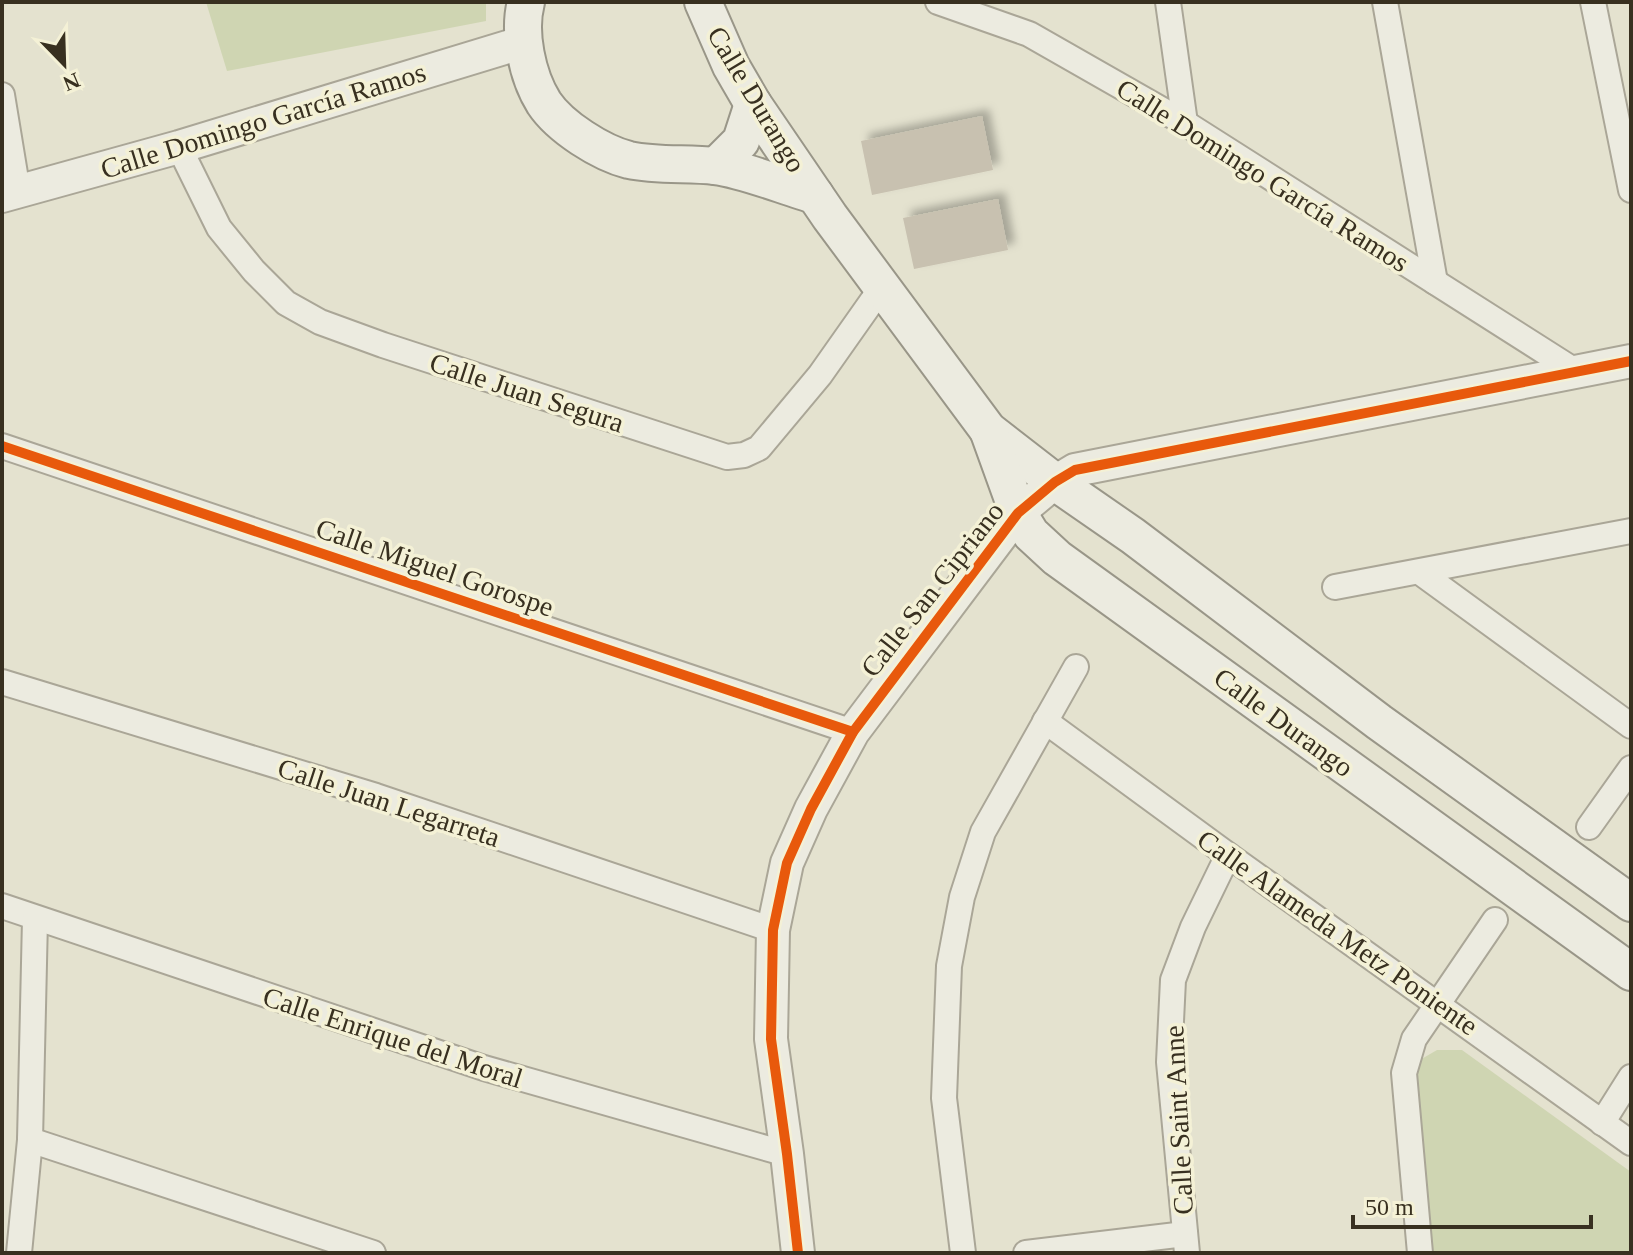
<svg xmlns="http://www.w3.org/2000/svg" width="1633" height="1255" font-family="Georgia,serif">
<defs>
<filter id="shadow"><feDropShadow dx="7" dy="-7" stdDeviation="4" flood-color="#0004"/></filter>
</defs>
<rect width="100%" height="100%" fill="#e4e2cf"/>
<g fill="#cfd5b2">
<polygon points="206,2 486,2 486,21 227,71"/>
<polygon points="1437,1050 1462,1050 1631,1172 1631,1253 1433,1253 1413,1064"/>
</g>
<g fill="#c8c1b0" filter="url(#shadow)">
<polygon points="982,116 993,170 872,195 861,141"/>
<polygon points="998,199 1008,250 914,269 903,218"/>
</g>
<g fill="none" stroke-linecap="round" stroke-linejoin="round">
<g stroke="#aaa697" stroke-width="28">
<g id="minor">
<polyline points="938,2 1029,34 1185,123 1575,371"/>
<polyline points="1168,2 1185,123"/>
<polyline points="1385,2 1435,282"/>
<polyline points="1593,2 1631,190"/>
<polyline points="2,95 18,192"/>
<polyline points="179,147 219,228 254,271 286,303 320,322 383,345 727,457 744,455 759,448 820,375 882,287"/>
<polyline points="2,446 853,732"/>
<polyline points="1421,573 1631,726"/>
<polyline points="1335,587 1631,531"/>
<polyline points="2,682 376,796 773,930"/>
<polyline points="1045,721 1228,855 1631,1143"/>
<polyline points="1589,827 1631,768"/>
<polyline points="2,906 484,1068 787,1154"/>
<polyline points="1602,1123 1631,1077"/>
<polyline points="30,1140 373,1253"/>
<polyline points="19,1253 30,1140 35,919"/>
<polyline points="963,1253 944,1098 949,966 962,897 983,832 1076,667"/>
<polyline points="1026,1253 1185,1234"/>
<polyline points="1187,1253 1169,1062 1173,980 1193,927 1228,855"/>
<polyline points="1420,1253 1404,1073 1414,1039 1495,920"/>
</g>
</g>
<g stroke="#aaa697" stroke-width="36">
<g id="tertiary">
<polyline points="2,196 179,147 524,42"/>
<polyline points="798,1253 787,1154 771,1039 773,930 787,863 811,809 853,732 1018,513 1055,482 1075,470 1631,361"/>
</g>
</g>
<g stroke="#999688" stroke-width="40">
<g id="secondary">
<path d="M526 2C518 32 527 76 544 103 560 127 601 153 629 160 657 166 687 163 715 166 743 169 786 187 815 195"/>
<polyline points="703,2 731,66 753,104 830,217 988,430 1055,482 1133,536 1379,722 1631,903"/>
<polyline points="716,166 741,141 753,104"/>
<polyline points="988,430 1018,513 1031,534 1057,558 1631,972"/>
</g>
</g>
<use href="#minor" stroke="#ecebe0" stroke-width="24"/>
<use href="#tertiary" stroke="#ecebe0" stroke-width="32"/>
<use href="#secondary" stroke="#ecebe0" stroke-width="36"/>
<g stroke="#f4f1d6" stroke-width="15">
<g id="cycleway">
<polyline points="2,446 853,732"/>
<polyline points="798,1253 787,1154 771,1039 773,930 787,863 811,809 853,732 1018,513 1055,482 1075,470 1631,361"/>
</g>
</g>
<use href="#cycleway" stroke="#e8590c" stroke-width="10"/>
</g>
<g text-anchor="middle" stroke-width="7" stroke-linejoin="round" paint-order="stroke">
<g font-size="28" fill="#383020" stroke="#f4f1d6">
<text transform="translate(757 99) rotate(59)" y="10">Calle Durango</text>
<text transform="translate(263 120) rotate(-17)" y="10">Calle Domingo García Ramos</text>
<text transform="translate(1263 175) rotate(32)" y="10">Calle Domingo García Ramos</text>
<text transform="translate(527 392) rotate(18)" y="10">Calle Juan Segura</text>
<text transform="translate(435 567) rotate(19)" y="10">Calle Miguel Gorospe</text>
<text transform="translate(932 589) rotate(-52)" y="10">Calle San Cipriano</text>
<text transform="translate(1284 722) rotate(36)" y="10">Calle Durango</text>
<text transform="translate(389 802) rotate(18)" y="10">Calle Juan Legarreta</text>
<text transform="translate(1338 932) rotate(35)" y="10">Calle Alameda Metz Poniente</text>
<text transform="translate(393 1037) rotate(18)" y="10">Calle Enrique del Moral</text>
<text transform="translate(1178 1120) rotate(-93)" y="10">Calle Saint Anne</text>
</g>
</g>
<rect width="1633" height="1255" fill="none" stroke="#383020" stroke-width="8"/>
<g transform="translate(64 64) rotate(157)" stroke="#f4f1d6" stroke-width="6" paint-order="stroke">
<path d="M0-6L14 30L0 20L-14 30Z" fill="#383020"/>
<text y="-12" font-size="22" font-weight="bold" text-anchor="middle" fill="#383020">N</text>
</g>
<path d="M1353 1215v12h238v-12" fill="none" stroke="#383020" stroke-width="4"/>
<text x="1365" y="1215" font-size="24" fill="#383020" stroke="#f4f1d6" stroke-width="6" paint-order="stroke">50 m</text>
</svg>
